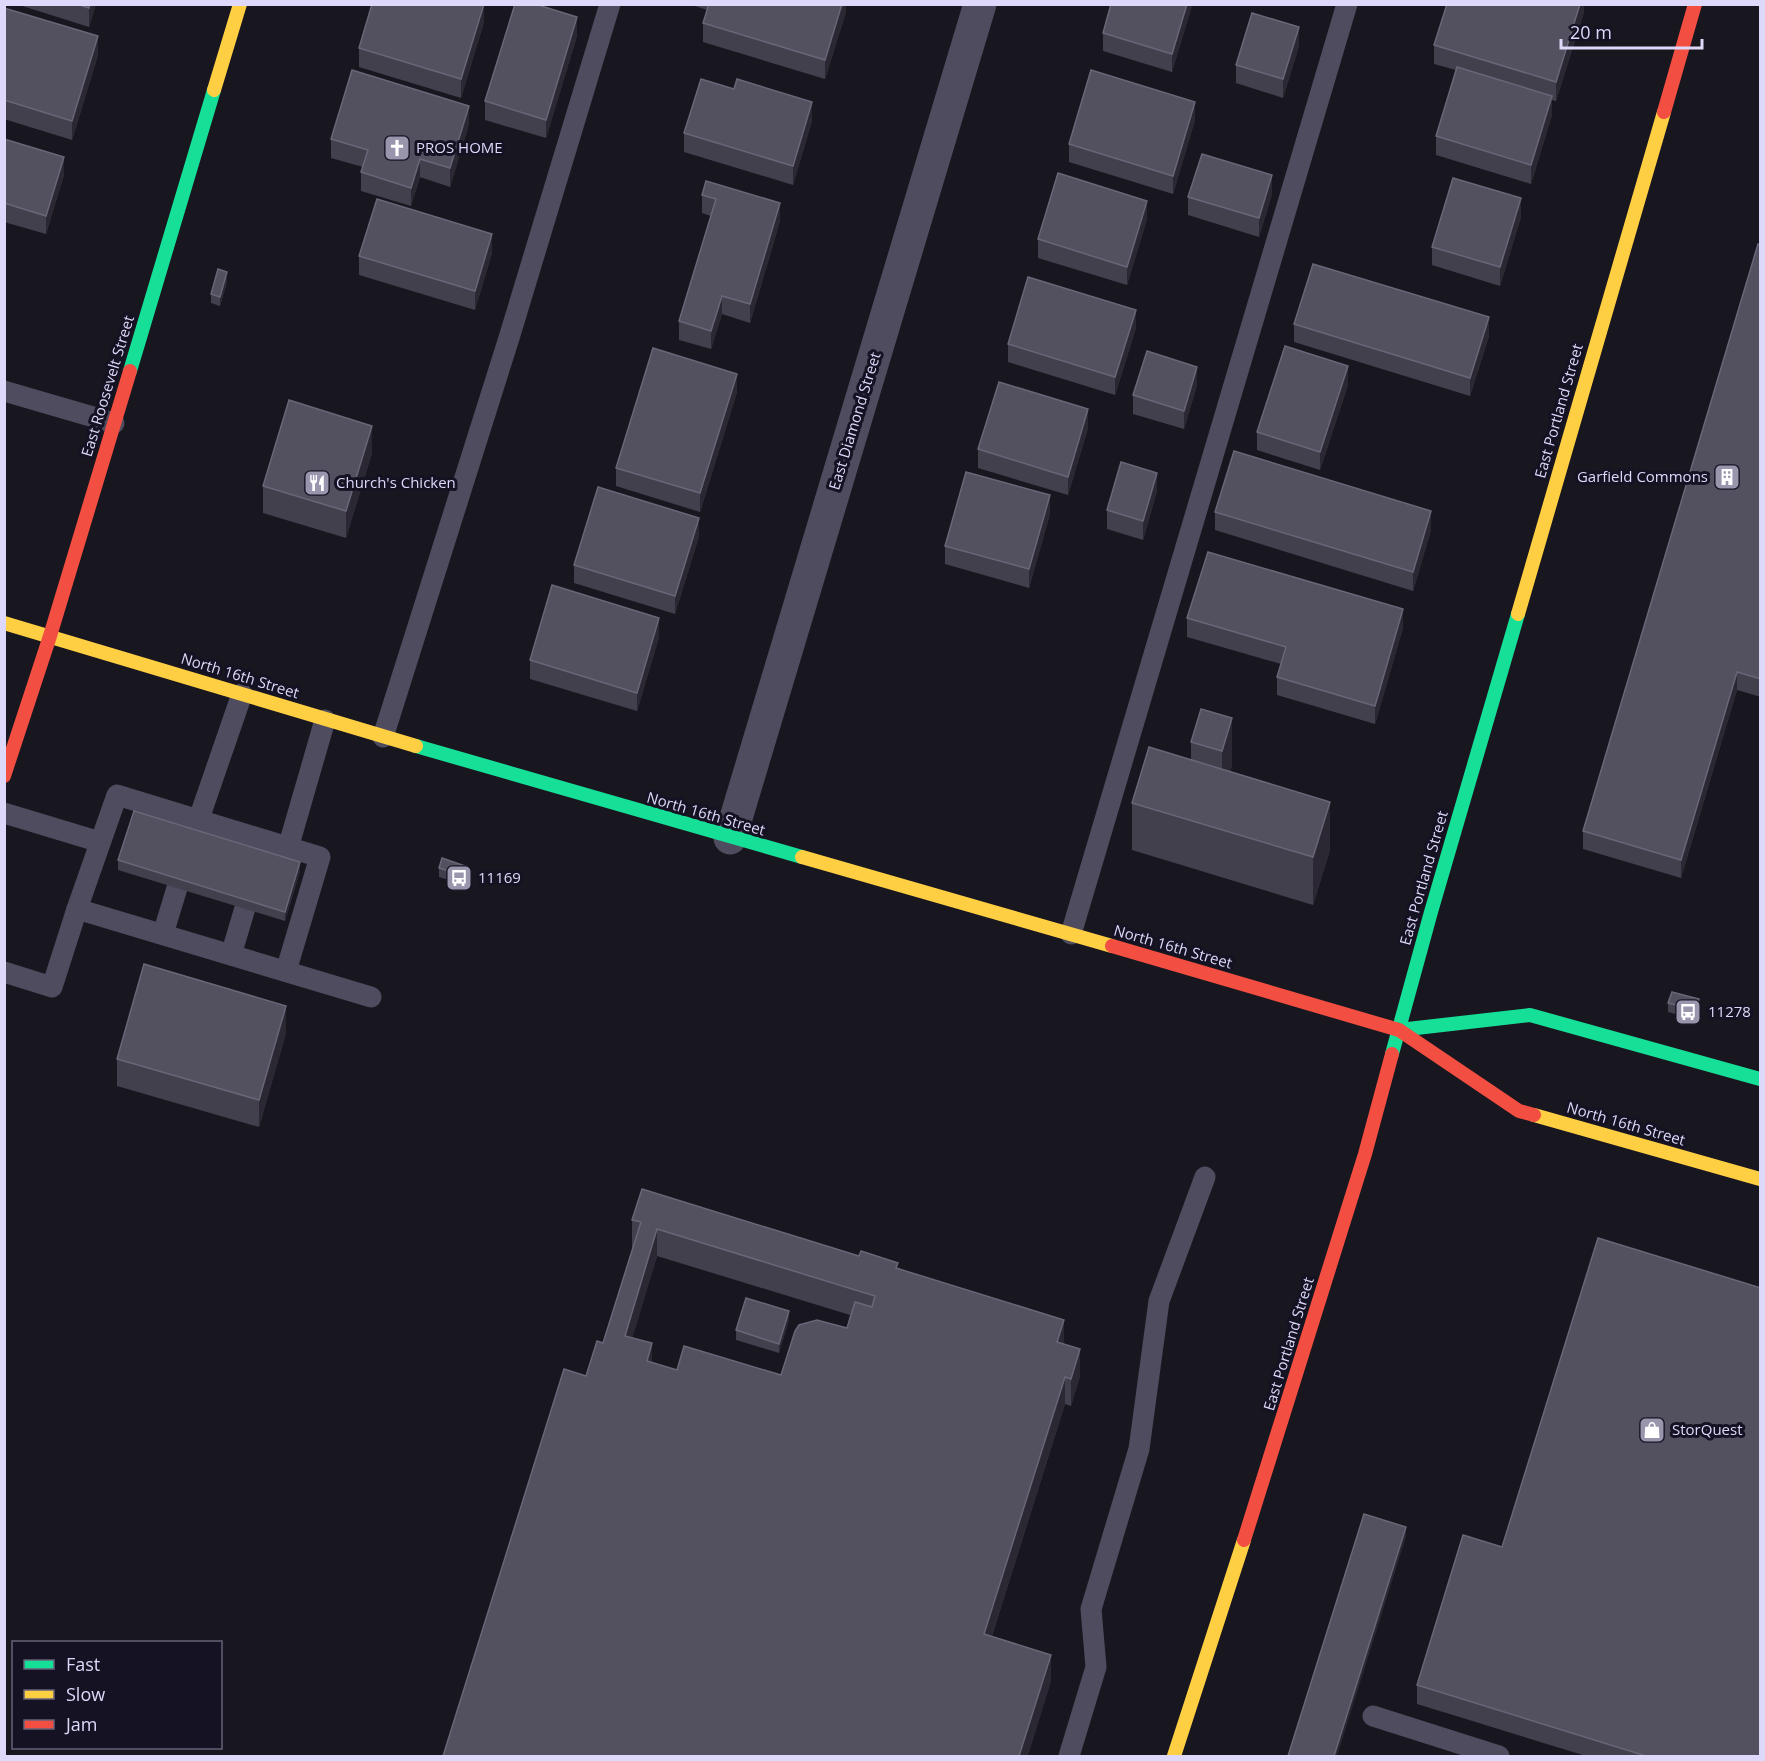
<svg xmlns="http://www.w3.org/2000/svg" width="1765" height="1761" font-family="'Open Sans',sans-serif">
<rect width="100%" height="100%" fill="#18161f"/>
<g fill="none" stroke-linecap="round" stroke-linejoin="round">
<g stroke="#4e4c5e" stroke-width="21">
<polyline points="4,391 114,423"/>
<polyline points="383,737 509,338 610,4"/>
<polyline points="4,813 100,842"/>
<polyline points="194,833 242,694"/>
<polyline points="288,848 325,720"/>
<polyline points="77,909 117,795 320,857 286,971"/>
<polyline points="163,934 177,888"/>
<polyline points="1071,934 1347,4"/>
<polyline points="231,955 245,908"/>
<polyline points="4,972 52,987 77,909 371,997"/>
<polyline points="1373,1716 1499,1756"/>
<polyline points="1069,1756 1096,1667 1091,1609 1139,1449 1159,1301 1205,1177"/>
</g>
<polyline stroke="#4e4c5e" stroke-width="33" points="730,838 980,4"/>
<g stroke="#16e098" stroke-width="14">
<polyline points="130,371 214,90"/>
<polyline points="416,746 802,857"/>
<polyline points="1399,1030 1530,1015 1760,1079"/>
<polyline points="1392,1054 1431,912 1518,614"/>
</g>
<g stroke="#ffcf43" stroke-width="14">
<polyline points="214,90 240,4"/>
<polyline points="1518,614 1664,112"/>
<polyline points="4,623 416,746"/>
<polyline points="802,857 1112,946"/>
<polyline points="1534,1115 1760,1179"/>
<polyline points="1174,1756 1244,1540"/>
</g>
<g stroke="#f24e42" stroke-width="14">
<polyline points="1664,112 1695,4"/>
<polyline points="4,776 50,636 130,371"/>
<polyline points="1112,946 1399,1030 1519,1111 1534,1115"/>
<polyline points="1244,1540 1365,1154 1392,1054"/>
</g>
</g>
<g fill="#43404e" fill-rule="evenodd">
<polygon points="16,4 96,4 89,27"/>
<polygon points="689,4 846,4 846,12 825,79 703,42 703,23 707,10"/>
<polygon points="1192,4 1172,72 1103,51 1103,33"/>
<polygon points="1584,4 1584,12 1556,101 1552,100 1552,115 1531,184 1436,155 1436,136 1456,70 1434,64 1434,45"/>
<polygon points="4,8 98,55 72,140 4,119"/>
<polygon points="484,22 461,98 359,67 359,48"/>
<polygon points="577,36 546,138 485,120 485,101"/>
<polygon points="1299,46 1283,98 1236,83 1236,65"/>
<polygon points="1195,120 1173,194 1069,162 1069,144"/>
<polygon points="812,121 793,185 684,152 684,133"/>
<polygon points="469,124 450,187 420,177 411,206 361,191 361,172 363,167 331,158 331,139"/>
<polygon points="4,139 64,175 46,234 4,222"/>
<polygon points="706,181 780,221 750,323 722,314 711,349 679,340 679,321 711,216 702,213 702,195"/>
<polygon points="1272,194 1259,237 1188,215 1188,197"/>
<polygon points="1521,217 1500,286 1432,265 1432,247"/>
<polygon points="1147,219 1127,285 1038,258 1038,239"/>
<polygon points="1761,245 1761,697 1737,690 1681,878 1583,849 1583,831"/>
<polygon points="492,253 475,310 359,275 359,256"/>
<polygon points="227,282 220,306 211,303 211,294"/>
<polygon points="1294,324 1489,336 1470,396 1294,342"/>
<polygon points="1136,328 1115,395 1008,362 1008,344"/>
<polygon points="1197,385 1184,429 1133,414 1133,395"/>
<polygon points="1348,385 1320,470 1257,450 1257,432"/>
<polygon points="737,392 700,512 616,486 616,468"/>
<polygon points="1088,428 1068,495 978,468 978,449"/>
<polygon points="372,453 346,538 263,513 263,486"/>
<polygon points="1157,491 1143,540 1107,529 1107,510"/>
<polygon points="1215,512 1431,530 1413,591 1215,530"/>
<polygon points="1050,514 1029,588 945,564 945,546"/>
<polygon points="699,536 675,614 574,583 574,565"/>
<polygon points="1187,618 1403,628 1375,724 1277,695 1277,677 1281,664 1187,637"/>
<polygon points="659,637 637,711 530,679 530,660"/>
<polygon points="1201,709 1232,766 1230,772 1330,850 1313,905 1132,850 1132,803 1191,760 1191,742"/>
<polygon points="118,860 300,871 285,921 118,870"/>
<polygon points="439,868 468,876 466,885 439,877"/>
<polygon points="1668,1003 1699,1008 1696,1020 1668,1012"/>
<polygon points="286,1033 259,1127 117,1086 117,1059"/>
<path d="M632 1220 898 1268 1064 1344 1080 1376 1071 1406 1065 1404 992 1636 1051 1682 586 1376 603 1343 633 1247H632ZM657 1256 850 1315 847 1328 781 1375 677 1370 652 1362 632 1338Z"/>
<polygon points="789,1320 779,1353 736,1340 736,1330"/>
<polygon points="1502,1547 1761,1756 1586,1756 1417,1704 1417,1685"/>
</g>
<g fill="#2b2833">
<polygon points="90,4 96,4 89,27 89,8"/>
<polygon points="484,4 484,22 461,98 461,79"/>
<polygon points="842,4 846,4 846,12 825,79 825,60"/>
<polygon points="1187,4 1192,4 1192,7 1172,72 1172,54"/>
<polygon points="1580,4 1584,4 1584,12 1556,101 1556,82"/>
<polygon points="577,17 577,36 546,138 546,120"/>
<polygon points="1299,27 1299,46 1283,98 1283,79"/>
<polygon points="98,36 98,55 72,140 72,121"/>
<polygon points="1552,96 1552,115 1531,184 1531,165"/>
<polygon points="812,102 812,121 793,185 793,166"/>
<polygon points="1195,102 1195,120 1173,194 1173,176"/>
<polygon points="469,106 469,124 450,187 450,168"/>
<polygon points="64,157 64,175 46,234 46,216"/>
<polygon points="420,159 420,177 411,206 411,188"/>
<polygon points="1272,175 1272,194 1259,237 1259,218"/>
<polygon points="1521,198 1521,217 1500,286 1500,267"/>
<polygon points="1147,201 1147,219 1127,285 1127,267"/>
<polygon points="780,203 780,221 750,323 750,304"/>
<polygon points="492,234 492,253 475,310 475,291"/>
<polygon points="227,272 227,282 220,306 220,297"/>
<polygon points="722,296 722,314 711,349 711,331"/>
<polygon points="1136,310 1136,328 1115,395 1115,377"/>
<polygon points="1489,317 1489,336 1470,396 1470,378"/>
<polygon points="1348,366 1348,385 1320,470 1320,452"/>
<polygon points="1197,367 1197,385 1184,429 1184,411"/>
<polygon points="737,374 737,392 700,512 700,493"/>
<polygon points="1088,409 1088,428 1068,495 1068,477"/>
<polygon points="372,426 372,453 346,538 346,511"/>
<polygon points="1157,473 1157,491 1143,540 1143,521"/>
<polygon points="1050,495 1050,514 1029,588 1029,569"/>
<polygon points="1431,511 1431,530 1413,591 1413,572"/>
<polygon points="699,518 699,536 675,614 675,596"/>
<polygon points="1403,609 1403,628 1375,724 1375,706"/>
<polygon points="659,618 659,637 637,711 637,693"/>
<polygon points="1737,672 1737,690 1681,878 1681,860"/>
<polygon points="1232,718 1232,766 1222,799 1222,751"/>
<polygon points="1330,802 1330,850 1313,905 1313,857"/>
<polygon points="300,862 300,871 285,921 285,912"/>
<polygon points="468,867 468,876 466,885 466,876"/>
<polygon points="1699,999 1699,1008 1696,1020 1696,1010"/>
<polygon points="286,1006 286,1033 259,1127 259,1100"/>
<polygon points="657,1229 657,1256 625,1363 625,1336"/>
<polygon points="789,1311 789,1320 779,1353 779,1344"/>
<polygon points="1064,1320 1064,1348 1057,1342"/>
<polygon points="652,1343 652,1370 647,1361"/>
<polygon points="1080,1349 1080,1376 1071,1406 1071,1379"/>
<polygon points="1065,1377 1065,1404 984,1661 984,1634"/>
<polygon points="1406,1527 1406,1537 1337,1756 1334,1756"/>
<polygon points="1051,1655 1051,1682 1028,1756 1019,1756"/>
</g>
<g fill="#535060" stroke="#696678" stroke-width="1.5" fill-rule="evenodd">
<polygon points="77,4 90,4 89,8"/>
<polygon points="372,4 484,4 461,79 359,48"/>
<polygon points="515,4 535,4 577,17 546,120 485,101"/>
<polygon points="709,4 842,4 825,60 703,23"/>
<polygon points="1111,4 1187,4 1172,54 1103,33"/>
<polygon points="1447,4 1580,4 1556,82 1434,45"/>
<polygon points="4,8 98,36 72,121 4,100"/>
<polygon points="1252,13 1299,27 1283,79 1236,65"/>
<polygon points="1457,67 1552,96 1531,165 1436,136"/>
<polygon points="352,70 469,106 450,168 420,159 411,188 361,172 368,150 331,139"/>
<polygon points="1091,70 1195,102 1173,176 1069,144"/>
<polygon points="701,79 734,89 737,79 812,102 793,166 684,133"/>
<polygon points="4,139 64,157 46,216 4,203"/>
<polygon points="1202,154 1272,175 1259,218 1188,197"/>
<polygon points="1058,173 1147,201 1127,267 1038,239"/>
<polygon points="1453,178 1521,198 1500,267 1432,247"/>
<polygon points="706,181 780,203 750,304 722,296 711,331 679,321 716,199 702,195"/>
<polygon points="377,199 492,234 475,291 359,256"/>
<polygon points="1758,244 1761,245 1761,679 1737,672 1681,860 1583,831"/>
<polygon points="1313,264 1489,317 1470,378 1294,324"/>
<polygon points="218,269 227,272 220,297 211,294"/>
<polygon points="1028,277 1136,310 1115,377 1008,344"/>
<polygon points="1285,346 1348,366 1320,452 1257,432"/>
<polygon points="653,348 737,374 700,493 616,468"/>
<polygon points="1147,351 1197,367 1184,411 1133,395"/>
<polygon points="999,382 1088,409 1068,477 978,449"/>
<polygon points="289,400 372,426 346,511 263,486"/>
<polygon points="1234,451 1431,511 1413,572 1215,512"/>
<polygon points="1121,462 1157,473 1143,521 1107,510"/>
<polygon points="966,472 1050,495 1029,569 945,546"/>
<polygon points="598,487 699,518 675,596 574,565"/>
<polygon points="1208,552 1403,609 1375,706 1277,677 1286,647 1187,618"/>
<polygon points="552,585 659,618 637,693 530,660"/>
<polygon points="1201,709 1232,718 1222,751 1191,742"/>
<polygon points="1149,747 1330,802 1313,857 1132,803"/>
<polygon points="134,811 300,862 285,912 118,860"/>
<polygon points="442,858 468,867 466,876 439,868"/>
<polygon points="144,964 286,1006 259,1100 117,1059"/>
<polygon points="1672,992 1699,999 1696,1010 1668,1003"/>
<path d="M642 1189 859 1256 861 1251 898 1263 896 1268 1064 1320 1057 1342 1080 1349 1071 1379 1065 1377 984 1634 1051 1655 1019 1756H443L564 1369 586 1376 597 1341 603 1343 641 1222 632 1220ZM657 1229 875 1296 872 1307 855 1302 847 1328 817 1320 799 1325 795 1331 781 1375 684 1346 677 1370 647 1361 652 1343 625 1336Z"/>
<polygon points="1598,1238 1761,1288 1761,1756 1646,1756 1417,1685 1463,1535 1502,1547"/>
<polygon points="746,1298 789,1311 779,1344 736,1330"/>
<polygon points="1364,1514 1406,1527 1334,1756 1288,1756"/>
</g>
<defs>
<g id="church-square" transform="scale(1.35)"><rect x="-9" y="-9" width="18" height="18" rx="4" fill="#9995ad" stroke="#151223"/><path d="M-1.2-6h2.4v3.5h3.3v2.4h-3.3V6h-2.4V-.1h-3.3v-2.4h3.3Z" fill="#fff"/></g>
<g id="building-square" transform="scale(1.35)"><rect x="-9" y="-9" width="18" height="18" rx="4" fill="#9995ad" stroke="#151223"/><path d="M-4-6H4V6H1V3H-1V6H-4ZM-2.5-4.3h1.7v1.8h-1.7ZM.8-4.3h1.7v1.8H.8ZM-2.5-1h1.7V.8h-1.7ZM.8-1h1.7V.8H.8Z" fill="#fff"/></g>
<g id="restaurant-square" transform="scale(1.35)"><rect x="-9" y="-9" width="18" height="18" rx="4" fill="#9995ad" stroke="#151223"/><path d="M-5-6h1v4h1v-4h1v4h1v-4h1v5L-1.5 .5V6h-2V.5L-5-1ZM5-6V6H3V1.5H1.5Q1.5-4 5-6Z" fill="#fff"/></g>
<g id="bus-square" transform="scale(1.35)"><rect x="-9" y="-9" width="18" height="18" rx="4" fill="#9995ad" stroke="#151223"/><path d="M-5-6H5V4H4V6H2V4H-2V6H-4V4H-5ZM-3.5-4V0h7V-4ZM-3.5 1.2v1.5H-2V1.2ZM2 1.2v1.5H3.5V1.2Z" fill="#fff"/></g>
<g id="shop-square" transform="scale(1.35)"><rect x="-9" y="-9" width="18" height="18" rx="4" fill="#9995ad" stroke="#151223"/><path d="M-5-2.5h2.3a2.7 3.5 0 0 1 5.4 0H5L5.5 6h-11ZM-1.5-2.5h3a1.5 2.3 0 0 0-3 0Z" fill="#fff"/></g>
</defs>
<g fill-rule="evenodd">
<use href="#church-square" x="397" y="148"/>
<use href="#building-square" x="1727" y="477"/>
<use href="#restaurant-square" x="317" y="483"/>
<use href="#bus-square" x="459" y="878"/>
<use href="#bus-square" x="1688" y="1012"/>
<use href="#shop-square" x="1652" y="1430"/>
</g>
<g text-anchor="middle" stroke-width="6" stroke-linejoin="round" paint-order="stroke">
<g font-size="15" fill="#ded9fa" stroke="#151223" text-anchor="start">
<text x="416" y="153">PROS HOME</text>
<text x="1708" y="482" text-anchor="end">Garfield Commons</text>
<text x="336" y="488">Church's Chicken</text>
<text x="478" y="883">11169</text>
<text x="1708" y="1017">11278</text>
<text x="1672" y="1435">StorQuest</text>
</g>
<g font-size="15" fill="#ded9fa" stroke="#151223">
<text transform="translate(108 386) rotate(-73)" y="5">East Roosevelt Street</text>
<text transform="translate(1559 411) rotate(-74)" y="5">East Portland Street</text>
<text transform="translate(855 421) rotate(-73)" y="5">East Diamond Street</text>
<text transform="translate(240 676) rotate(17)" y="5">North 16th Street</text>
<text transform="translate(706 814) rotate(16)" y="5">North 16th Street</text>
<text transform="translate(1424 878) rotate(-74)" y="5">East Portland Street</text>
<text transform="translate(1173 947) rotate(16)" y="5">North 16th Street</text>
<text transform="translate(1626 1124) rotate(16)" y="5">North 16th Street</text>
<text transform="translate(1289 1344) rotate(-73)" y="5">East Portland Street</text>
</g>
</g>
<rect width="1765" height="1761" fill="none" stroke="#ded9fa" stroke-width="12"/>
<rect x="12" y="1641" width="210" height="108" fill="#151223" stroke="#656279" stroke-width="1.5"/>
<rect x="24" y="1660" width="30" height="9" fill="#16e098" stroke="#656279" stroke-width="1.5"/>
<text x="66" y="1671" font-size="18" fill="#ded9fa">Fast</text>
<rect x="24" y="1690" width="30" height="9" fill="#ffcf43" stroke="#656279" stroke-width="1.5"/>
<text x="66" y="1701" font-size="18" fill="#ded9fa">Slow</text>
<rect x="24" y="1720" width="30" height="9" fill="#f24e42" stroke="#656279" stroke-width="1.5"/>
<text x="66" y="1731" font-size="18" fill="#ded9fa">Jam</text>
<path d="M1561 39v9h141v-9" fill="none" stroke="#ded9fa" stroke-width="3"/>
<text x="1570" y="39" font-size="18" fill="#ded9fa" stroke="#151223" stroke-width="4.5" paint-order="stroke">20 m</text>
</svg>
